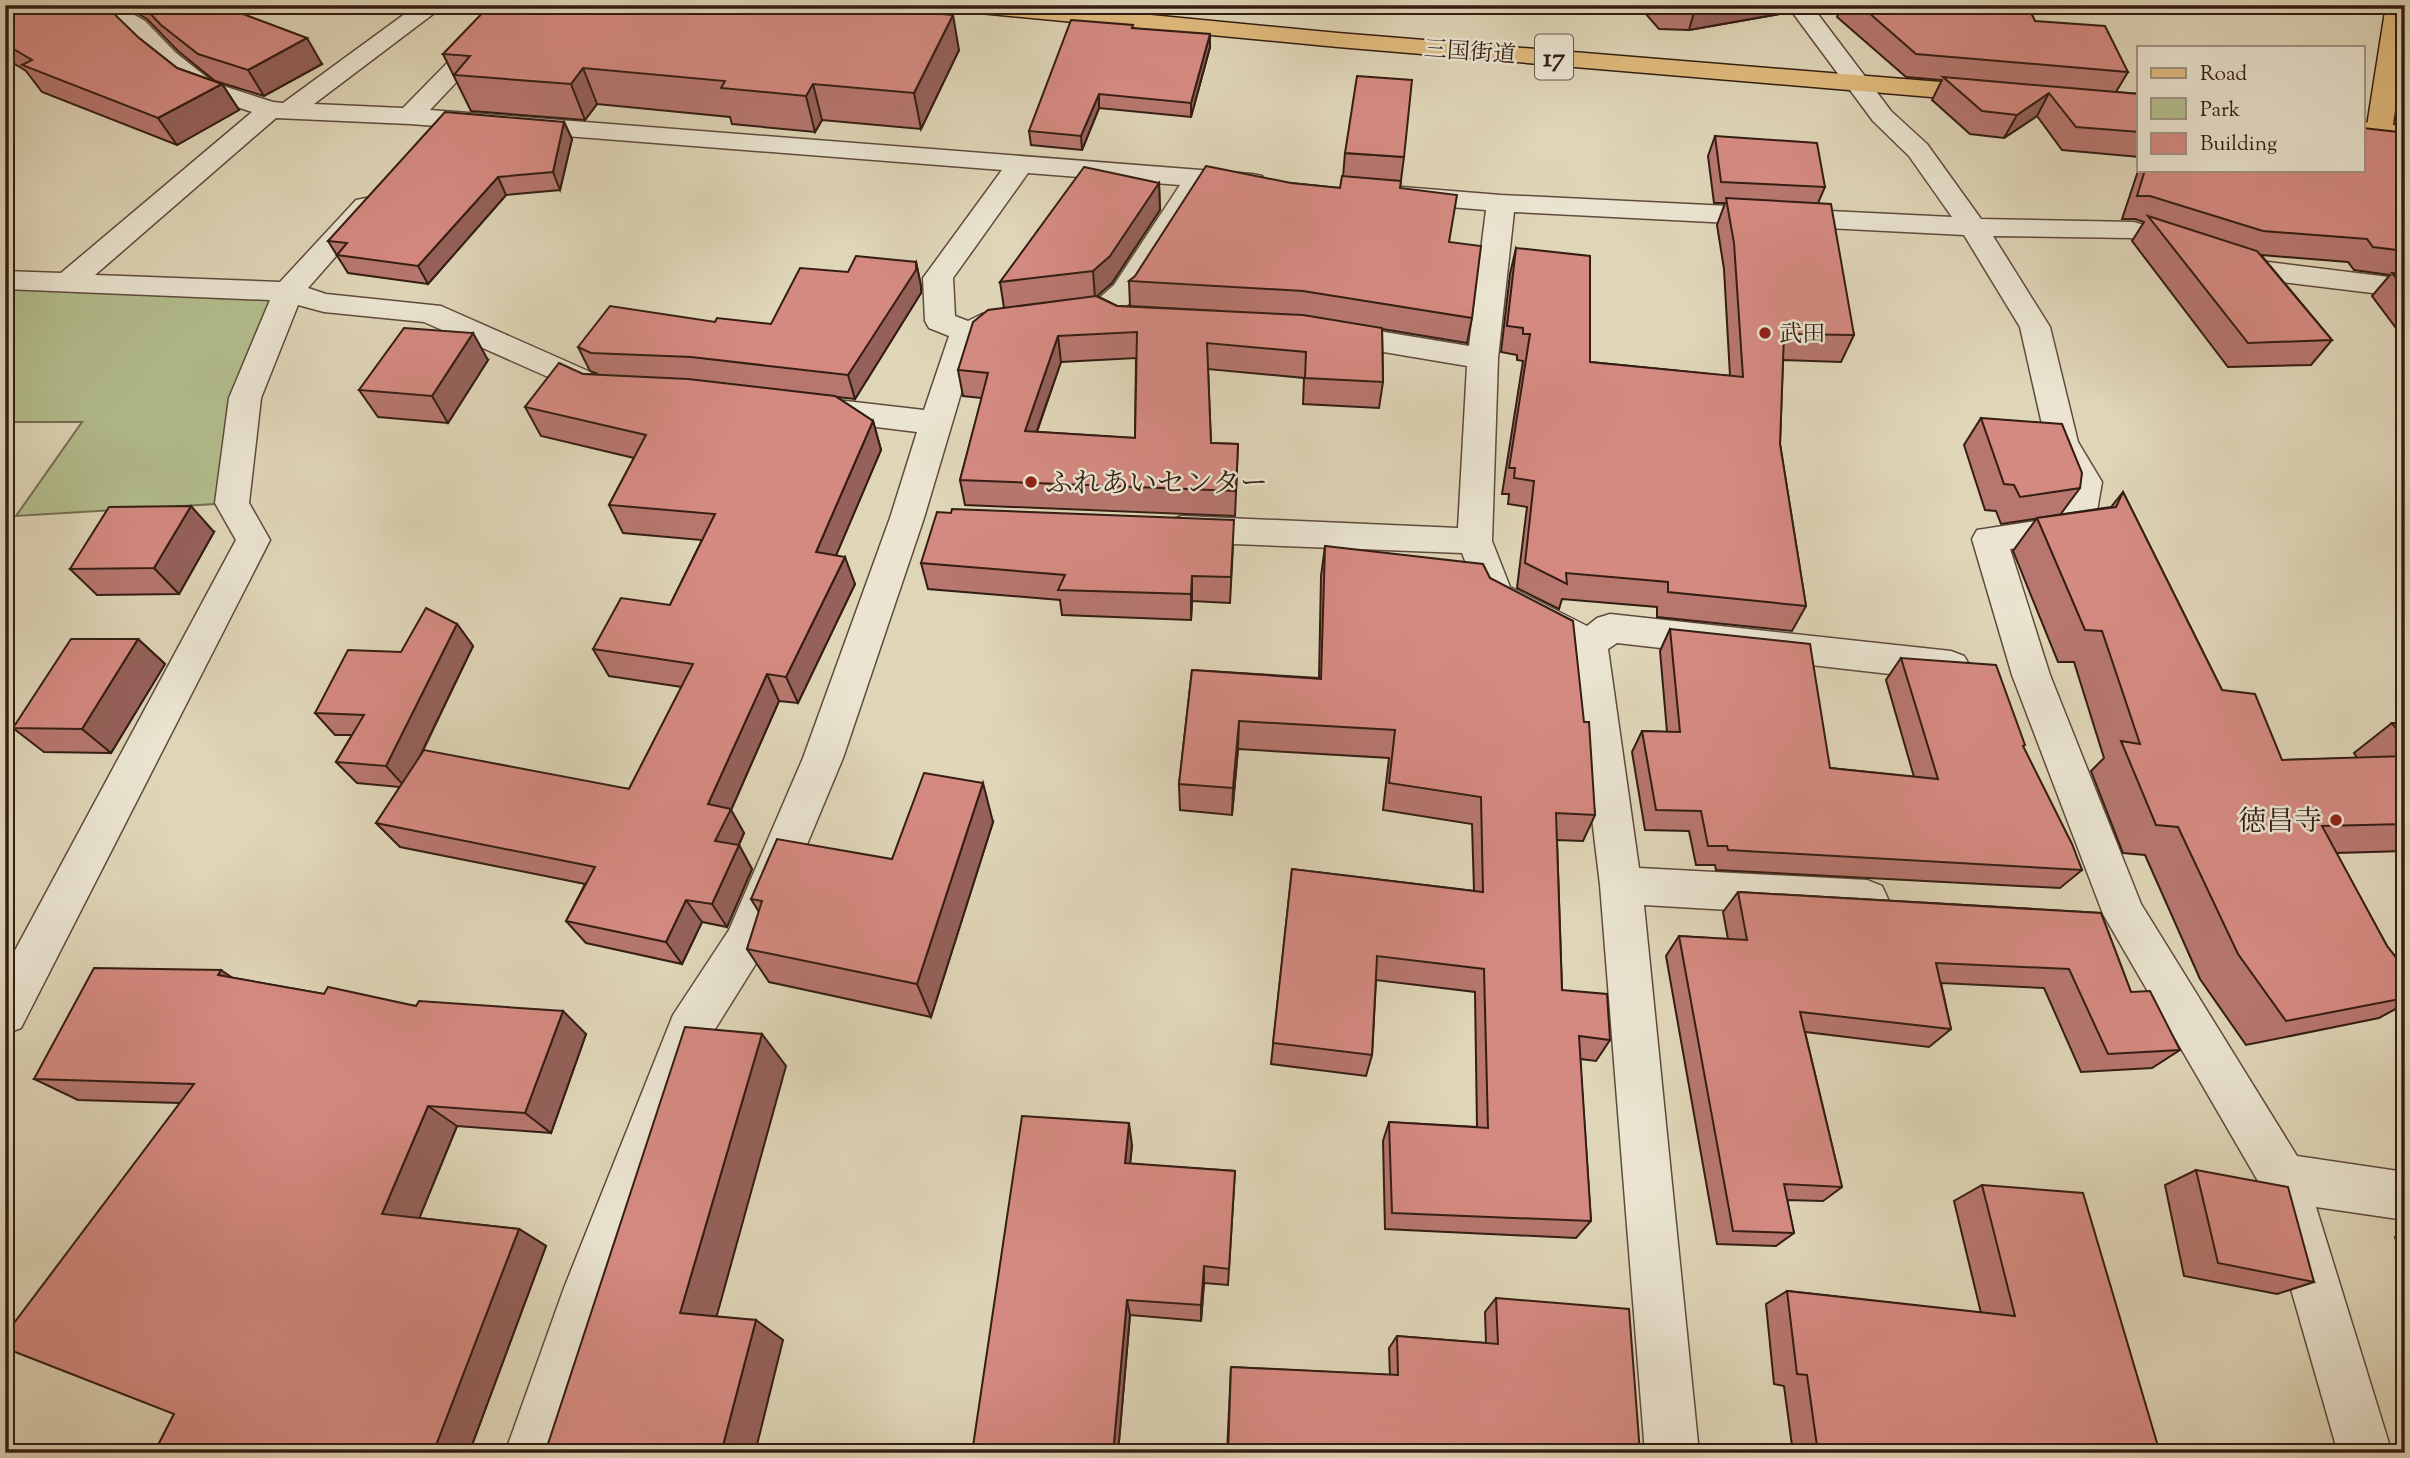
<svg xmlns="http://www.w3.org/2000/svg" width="2410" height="1458" font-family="'Sorts Mill Goudy','Noto Serif JP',serif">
<rect width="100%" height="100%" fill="#dfd5b7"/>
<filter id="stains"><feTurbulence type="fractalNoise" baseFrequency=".00286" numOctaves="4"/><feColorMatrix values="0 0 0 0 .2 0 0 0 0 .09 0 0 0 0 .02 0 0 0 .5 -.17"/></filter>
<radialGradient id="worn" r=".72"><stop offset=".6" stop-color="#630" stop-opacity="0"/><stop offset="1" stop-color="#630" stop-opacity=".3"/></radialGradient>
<polygon fill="#b3bd8d" stroke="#746d50" stroke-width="2" points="5,280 288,292 232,503 16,516 82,422 5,422"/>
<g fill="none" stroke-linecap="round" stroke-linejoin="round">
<g stroke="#5f4b3c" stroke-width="3">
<g id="minor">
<path d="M88 5H117L145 21 176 53 214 83 273 102 283 103 417 5H445L314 104 403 108 504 5H529L430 110 1252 174 1262 176 1266 182 1262 188 1252 190 1206 187 1134 299 1115 316 991 333 975 346 924 518 843 758 760 957 707 1042 614 1288 559 1453H505L564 1288 667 1030 673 1015 729 930 803 758 890 518 917 432 811 419 800 416 795 408 800 400 811 397 924 410 949 336 929 328 925 321 923 278 1002 170 410 124 276 118 95 275 280 282 356 200 366 198 376 200 380 206 308 288 326 294 441 306 613 382 618 389 613 396 602 400 591 396 424 322 324 312 298 305 261 398 249 503 270 540 21 1028 5 1034V969L236 540 215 503 229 398 270 300 5 289V271L61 273 252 112 196 93 158 63 127 31 92 10ZM1028 173 1180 185 1114 285 1096 301 982 314 968 321 955 316 953 278Z"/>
<polygon points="1787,5 1811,5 1891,111 1927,144 1981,219 2134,222 2260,261 2405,279 2405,297 2257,279 2131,238 1993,236 2050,327 2078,442 2102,482 2094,528 2089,537 2010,549 2050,675 2141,904 2297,1156 2405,1172 2405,1220 2316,1207 2392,1453 2338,1453 2262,1188 2103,914 2012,675 1972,539 1977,530 2062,517 2068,482 2046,442 2020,327 1964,235 1514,212 1498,358 1492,541 1510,587 1587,626 1597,618 1610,614 1951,651 1964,656 1970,666 1964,676 1951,681 1617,643 1608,649 1639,868 1867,880 1882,886 1888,899 1882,912 1867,918 1644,905 1699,1453 1645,1453 1600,885 1572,652 1483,606 1462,553 1182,542 1170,538 1165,529 1170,520 1182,516 1458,528 1467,366 1330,343 1319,340 1315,333 1319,326 1330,323 1469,346 1486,210 1402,203 1392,201 1388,195 1392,189 1402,187 1501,195 1952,217 1909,156 1873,121"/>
</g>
</g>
<g stroke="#341d13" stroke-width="3">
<polygon id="major" points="2386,5 2405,5 2405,41 2392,131 2405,148 2405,174 2395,172 2366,132"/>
</g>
<g stroke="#341d13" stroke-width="3">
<g id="highway">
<polygon points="957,5 1047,5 1338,33 1990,86 1999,89 2003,94 1999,99 1990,102 1338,47 969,12 961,10"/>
<polygon points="2363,122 2405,126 2405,142 2363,138"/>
</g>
</g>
<use href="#minor" fill="#eae4d0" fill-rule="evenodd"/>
<use href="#major" fill="#e0ba7c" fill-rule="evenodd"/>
<use href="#highway" fill="#e0ba7c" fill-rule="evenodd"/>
</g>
<g fill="#b7776f" stroke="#341d13" stroke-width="2" fill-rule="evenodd">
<polygon points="5,5 139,38 177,68 222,84 239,110 177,145 42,92 26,71 5,58"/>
<polygon points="123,5 219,5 322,64 264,96 215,81 178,51 147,19"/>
<polygon points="873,5 874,9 959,50 921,129 822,120 815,132 732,124 730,117 597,104 585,120 471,111 443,54"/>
<polygon points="1638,5 1788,5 1785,13 1689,30 1659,29"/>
<polygon points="1841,5 2027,5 2035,21 2128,72 2116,92 2139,94 2139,157 2062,150 2037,116 2004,138 1970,134 1932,100 1942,80 1906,77 1837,17"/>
<polygon points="1133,28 1210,47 1191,117 1099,108 1082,150 1031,145 1029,131"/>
<polygon points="564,122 572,139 560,190 506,195 428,284 348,273 328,241"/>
<polygon points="1715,136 1825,187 1818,203 1854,335 1841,362 1783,360 1780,444 1806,606 1792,631 1657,617 1657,607 1562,599 1559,609 1517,588 1527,507 1508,504 1509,494 1502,494 1523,361 1517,360 1517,355 1501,352 1510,274 1516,248 1590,362 1730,376 1724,269 1717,225 1725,203 1714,203 1708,156"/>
<polygon points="2405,142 2405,340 2372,296 2390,275 2354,270 2348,262 2261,255 2332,340 2311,365 2228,367 2132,241 2144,222 2135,219 2122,219 2139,168 2139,170 2363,170"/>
<path d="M1345 153 1404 157 1400 188 1449 242 1472 318 1467 343 1382 329 1383 382 1379 408 1303 404 1304 378 1208 369 1211 443 1238 444 1235 516 965 505 960 480 982 398 963 396 958 370 1004 308 1000 282 1159 183 1160 210 1112 283 1097 296 1117 306 1220 311 1130 306 1129 281 1291 183 1340 188 1343 177ZM1136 358 1135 438 1037 432 1061 362Z"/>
<polygon points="916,262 921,286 921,293 855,399 837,397 873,421 881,450 836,555 855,584 798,703 779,701 731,810 744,833 739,845 752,869 727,927 702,922 682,964 586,943 566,921 585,884 400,847 376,823 400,787 357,783 336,762 352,735 335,735 315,713 401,652 457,624 473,646 419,759 629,789 682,687 609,676 593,649 670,605 702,540 623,533 609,505 634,458 541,436 525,407 583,374 598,374 590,371 578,347 715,322 771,324 848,272"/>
<polygon points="488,360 448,423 378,417 359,390"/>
<polygon points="1981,418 2080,488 2060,515 2001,524 1996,511 1985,510 1964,445"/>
<polygon points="2123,492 2222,690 2282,760 2357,758 2354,753 2392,723 2405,723 2405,851 2336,853 2387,946 2405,969 2405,1004 2379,1018 2246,1045 2200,979 2145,855 2123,853 2091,771 2104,758 2074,662 2058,662 2013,551 2037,518 2111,507"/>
<polygon points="214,532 179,594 97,595 70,569"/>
<polygon points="1233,546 1230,603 1192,601 1191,620 1062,615 1060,600 928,589 921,563"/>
<polygon points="1325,546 1490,578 1584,722 1595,815 1583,841 1557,840 1562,990 1610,1040 1596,1061 1580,1059 1591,1221 1576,1238 1385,1229 1383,1141 1389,1122 1477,1127 1475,992 1376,980 1372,1055 1366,1076 1271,1064 1292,869 1474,891 1472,824 1383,810 1389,758 1238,749 1232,815 1180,810 1179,784 1192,670 1319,678 1321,576"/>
<polygon points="1670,629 1830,768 1914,777 1886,680 1901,658 2023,747 2082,870 2060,888 1716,870 1715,865 1696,865 1689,831 1645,830 1632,752 1642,731 1667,732 1660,651"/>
<polygon points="138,639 165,664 111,753 44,752 13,728"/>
<polygon points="993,822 931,1017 769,982 747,949 759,912 751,899 892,859"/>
<polygon points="1738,892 2101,913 2131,992 2180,1050 2152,1068 2081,1072 2044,988 1941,983 1951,1029 1929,1047 1805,1032 1842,1187 1823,1201 1787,1200 1794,1233 1776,1246 1717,1244 1666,956 1679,936 1728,939 1723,912"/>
<polygon points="233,978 324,994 416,1006 586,1034 551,1133 457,1126 419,1218 519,1229 546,1246 469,1453 154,1453 174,1414 180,1103 78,1100 34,1079"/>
<polygon points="1132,1145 1130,1164 1235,1171 1228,1285 1204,1283 1201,1321 1130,1315 1118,1453 972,1453"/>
<polygon points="2196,1170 2314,1282 2277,1294 2184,1276 2165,1185"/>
<polygon points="1982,1185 2160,1453 1793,1453 1784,1386 1774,1384 1766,1304 1787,1291 1981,1313 1954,1201"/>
<polygon points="2405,1233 2405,1265 2395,1237"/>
<polygon points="1496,1298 1640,1453 1227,1453 1231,1367 1390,1375 1389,1348 1397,1336 1486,1343 1485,1312"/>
</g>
<g fill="#95615a" stroke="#341d13" stroke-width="2">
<polygon points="862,5 873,5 878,27 860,7"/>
<polygon points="1696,5 1788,5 1785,13 1689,30"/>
<polygon points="953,15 959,50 921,129 914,93"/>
<polygon points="1210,34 1210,47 1191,117 1191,103"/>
<polygon points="307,38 322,64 264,96 248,70"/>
<polygon points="583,68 597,104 585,120 571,84"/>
<polygon points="222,84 239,110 177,145 158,118"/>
<polygon points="813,84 822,120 815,132 806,96"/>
<polygon points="2049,93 2037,116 2004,138 2017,115"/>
<polygon points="1099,94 1099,108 1082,150 1081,136"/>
<polygon points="564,122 572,139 560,190 553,172"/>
<polygon points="498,177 506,195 428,284 418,266"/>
<polygon points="1159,183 1160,210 1112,283 1095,298 1093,271"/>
<polygon points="916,262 921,286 921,293 855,399 848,375"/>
<polygon points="473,333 488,360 448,423 432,396"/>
<polygon points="1058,336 1061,362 1028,456 1025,431"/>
<polygon points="873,421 881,450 826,579 816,552"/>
<polygon points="191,506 214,532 179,594 154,568"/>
<polygon points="845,557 855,584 798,703 786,677"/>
<polygon points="1192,576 1192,601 1191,620 1191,594"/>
<polygon points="457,624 473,646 405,787 386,766"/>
<polygon points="138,639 165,664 111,753 82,729"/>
<polygon points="767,674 779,701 731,810 744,833 729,865 715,841 708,804"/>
<polygon points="1239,721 1238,749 1232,815 1233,788"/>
<polygon points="983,783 993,822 931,1017 917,984"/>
<polygon points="739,845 752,869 727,927 712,904"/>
<polygon points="686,900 702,922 682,964 666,942"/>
<polygon points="221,970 255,993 218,975"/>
<polygon points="563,1011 586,1034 551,1133 525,1113"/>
<polygon points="762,1034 786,1066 712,1333 680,1313"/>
<polygon points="428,1106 457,1126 414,1231 382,1214"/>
<polygon points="1129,1123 1132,1145 1128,1184 1125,1163"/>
<polygon points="519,1229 546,1246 469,1453 433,1453"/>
<polygon points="1204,1266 1204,1283 1201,1321 1201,1305"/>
<polygon points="1127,1300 1130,1315 1118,1453 1113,1453"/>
<polygon points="756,1320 783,1340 755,1453 721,1453"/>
</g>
<g fill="#d58a81" stroke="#341d13" stroke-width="2" fill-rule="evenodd">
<polygon points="5,5 105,5 139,38 177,68 222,84 158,118 22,65 32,60 5,44"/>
<polygon points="142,5 219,5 307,38 248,70 198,54 161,25"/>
<polygon points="490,5 862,5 860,7 953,15 914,93 813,84 806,96 721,88 725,81 583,68 571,84 454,75 470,56 443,54"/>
<polygon points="1860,5 2027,5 2035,21 2105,26 2128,72 1916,54"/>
<polygon points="1071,20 1133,25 1132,28 1210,34 1191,103 1099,94 1081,136 1029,131"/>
<polygon points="1357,76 1412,80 1404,157 1345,153"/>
<polygon points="1943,77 2139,94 2139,132 2076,127 2049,93 2017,115 1982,111"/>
<polygon points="445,112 564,122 553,172 498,177 418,266 337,255 347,243 328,241"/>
<polygon points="2363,128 2398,132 2405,142 2405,251 2373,247 2367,239 2263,231 2150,196 2137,196 2145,170 2363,170"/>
<polygon points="1715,136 1817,143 1825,187 1721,182"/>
<polygon points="1206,166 1291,183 1340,188 1342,176 1401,181 1400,188 1457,195 1449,242 1481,246 1472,318 1303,291 1129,281 1135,276"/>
<polygon points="1084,167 1159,183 1110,256 1093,271 1000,282"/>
<polygon points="1726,198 1831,204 1854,335 1784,334 1780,444 1806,606 1668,592 1668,582 1566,573 1567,584 1525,563 1534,481 1514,478 1515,468 1509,468 1530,334 1523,334 1523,328 1507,326 1516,248 1590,256 1590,362 1743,377 1734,243"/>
<polygon points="2148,216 2257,251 2332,340 2248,343"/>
<polygon points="856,256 916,262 916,270 848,375 691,357 591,353 578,347 610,306 715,322 717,318 771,324 800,268 848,272"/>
<polygon points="2392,273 2405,274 2405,289"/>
<path d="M1096 296 1117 306 1303 315 1382 328 1383 382 1305 378 1306 352 1207 343 1211 443 1238 444 1236 491 960 480 988 373 958 370 973 322 988 310ZM1137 332 1135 438 1025 431 1058 336Z"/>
<polygon points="404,328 473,333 432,396 359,390"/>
<polygon points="559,363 583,374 688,379 835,396 873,421 816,552 845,557 786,677 767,674 708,804 731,809 715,841 739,845 712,904 686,900 666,942 566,921 595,867 376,823 424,750 629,789 693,664 593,649 621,598 670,605 715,514 609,505 646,435 525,407"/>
<polygon points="1981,418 2062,424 2082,473 2080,488 2020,497 2014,485 2004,484"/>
<polygon points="2123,492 2222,690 2255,694 2282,760 2405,756 2405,824 2322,826 2387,946 2405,969 2405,998 2286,1021 2238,954 2178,827 2156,825 2121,741 2140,744 2102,631 2085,630 2037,518 2116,507"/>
<polygon points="191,506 154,568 70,569 109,507"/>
<polygon points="952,509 1234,520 1231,577 1192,576 1191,594 1058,590 1065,575 921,563 937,512 951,513"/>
<polygon points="1325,546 1483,564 1490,578 1573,621 1584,722 1589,722 1595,815 1556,813 1562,990 1607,994 1610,1040 1579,1036 1591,1221 1392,1213 1389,1122 1488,1128 1484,969 1377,956 1372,1055 1273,1043 1292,869 1483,892 1481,797 1389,783 1395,730 1239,721 1233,788 1179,784 1192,670 1321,679"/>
<polygon points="426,608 457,624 386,766 336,762 364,715 315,713 348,650 401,652"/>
<polygon points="1670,629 1810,644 1830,768 1938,779 1901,658 1996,665 2025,745 2023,746 2072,844 2082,870 1728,850 1727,846 1708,846 1701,811 1656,810 1642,731 1680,732"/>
<polygon points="71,639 138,639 82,729 13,728"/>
<polygon points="2392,723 2405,723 2405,741"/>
<polygon points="924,773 983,783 917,984 747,949 762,901 751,899 777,839 892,859"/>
<polygon points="1738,892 2101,913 2131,992 2150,991 2180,1050 2108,1054 2069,969 1936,963 1951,1029 1800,1012 1842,1187 1784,1184 1794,1233 1733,1231 1679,936 1747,940"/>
<polygon points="94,968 221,970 218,975 324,994 328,987 416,1006 419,1001 563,1011 525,1113 428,1106 382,1214 519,1229 433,1453 154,1453 174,1414 5,1348 5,1335 194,1084 34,1079"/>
<polygon points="685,1027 762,1034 680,1313 756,1320 721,1453 545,1453"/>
<polygon points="1022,1116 1129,1123 1125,1163 1235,1171 1229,1269 1204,1266 1201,1305 1127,1300 1113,1453 972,1453"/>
<polygon points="2196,1170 2288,1187 2314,1282 2218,1263"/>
<polygon points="1982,1185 2083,1193 2160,1453 2073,1453 2013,1447 2014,1453 1818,1453 1807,1375 1797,1374 1787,1291 2015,1316"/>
<polygon points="1496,1298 1629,1309 1640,1453 1228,1453 1231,1367 1398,1375 1397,1336 1498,1344"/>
</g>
<g fill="#8f2418" stroke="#eae4d0" stroke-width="2.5">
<circle cx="1765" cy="333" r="7"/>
<circle cx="1031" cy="482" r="7"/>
<circle cx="2336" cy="820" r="7"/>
</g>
<g text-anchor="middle" stroke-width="5" stroke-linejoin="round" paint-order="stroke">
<g font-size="23" fill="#341d13" stroke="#eae4d0">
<text transform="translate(1470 51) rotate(4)" y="8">三国街道</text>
</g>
<g font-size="23" fill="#341d13" stroke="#eae4d0" text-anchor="start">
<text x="1779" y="341">武田</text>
</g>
<rect fill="#eae4d0" stroke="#6b594c" stroke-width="2" x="1535" y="34.5" width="38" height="45" rx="5"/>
<g font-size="26" font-weight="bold" fill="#341d13">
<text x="1554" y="66">17</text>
</g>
<g font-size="28" fill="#341d13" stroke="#eae4d0" text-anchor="start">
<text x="1045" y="492">ふれあいセンター</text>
<text x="2322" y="830" text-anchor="end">徳昌寺</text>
</g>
</g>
<rect width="2410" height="1458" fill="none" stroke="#dfd5b7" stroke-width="28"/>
<rect x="7" y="7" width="2396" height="1444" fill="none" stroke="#341d13" stroke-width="3.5"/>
<rect x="14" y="14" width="2382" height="1430" fill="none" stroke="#341d13" stroke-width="2"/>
<rect x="2137" y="46" width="228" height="126" fill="#eae4d0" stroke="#a19484" stroke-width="2"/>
<rect x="2151" y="68" width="35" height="10" fill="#e0ba7c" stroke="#a19484" stroke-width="2"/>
<text x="2200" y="80" font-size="21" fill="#341d13">Road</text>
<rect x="2151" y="98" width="35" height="21" fill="#b3bd8d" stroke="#a19484" stroke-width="2"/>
<text x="2200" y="116" font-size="21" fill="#341d13">Park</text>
<rect x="2151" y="133" width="35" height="21" fill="#d58a81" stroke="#a19484" stroke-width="2"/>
<text x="2200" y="150" font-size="21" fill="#341d13">Building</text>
<rect width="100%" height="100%" filter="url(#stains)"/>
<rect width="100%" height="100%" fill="url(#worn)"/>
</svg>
